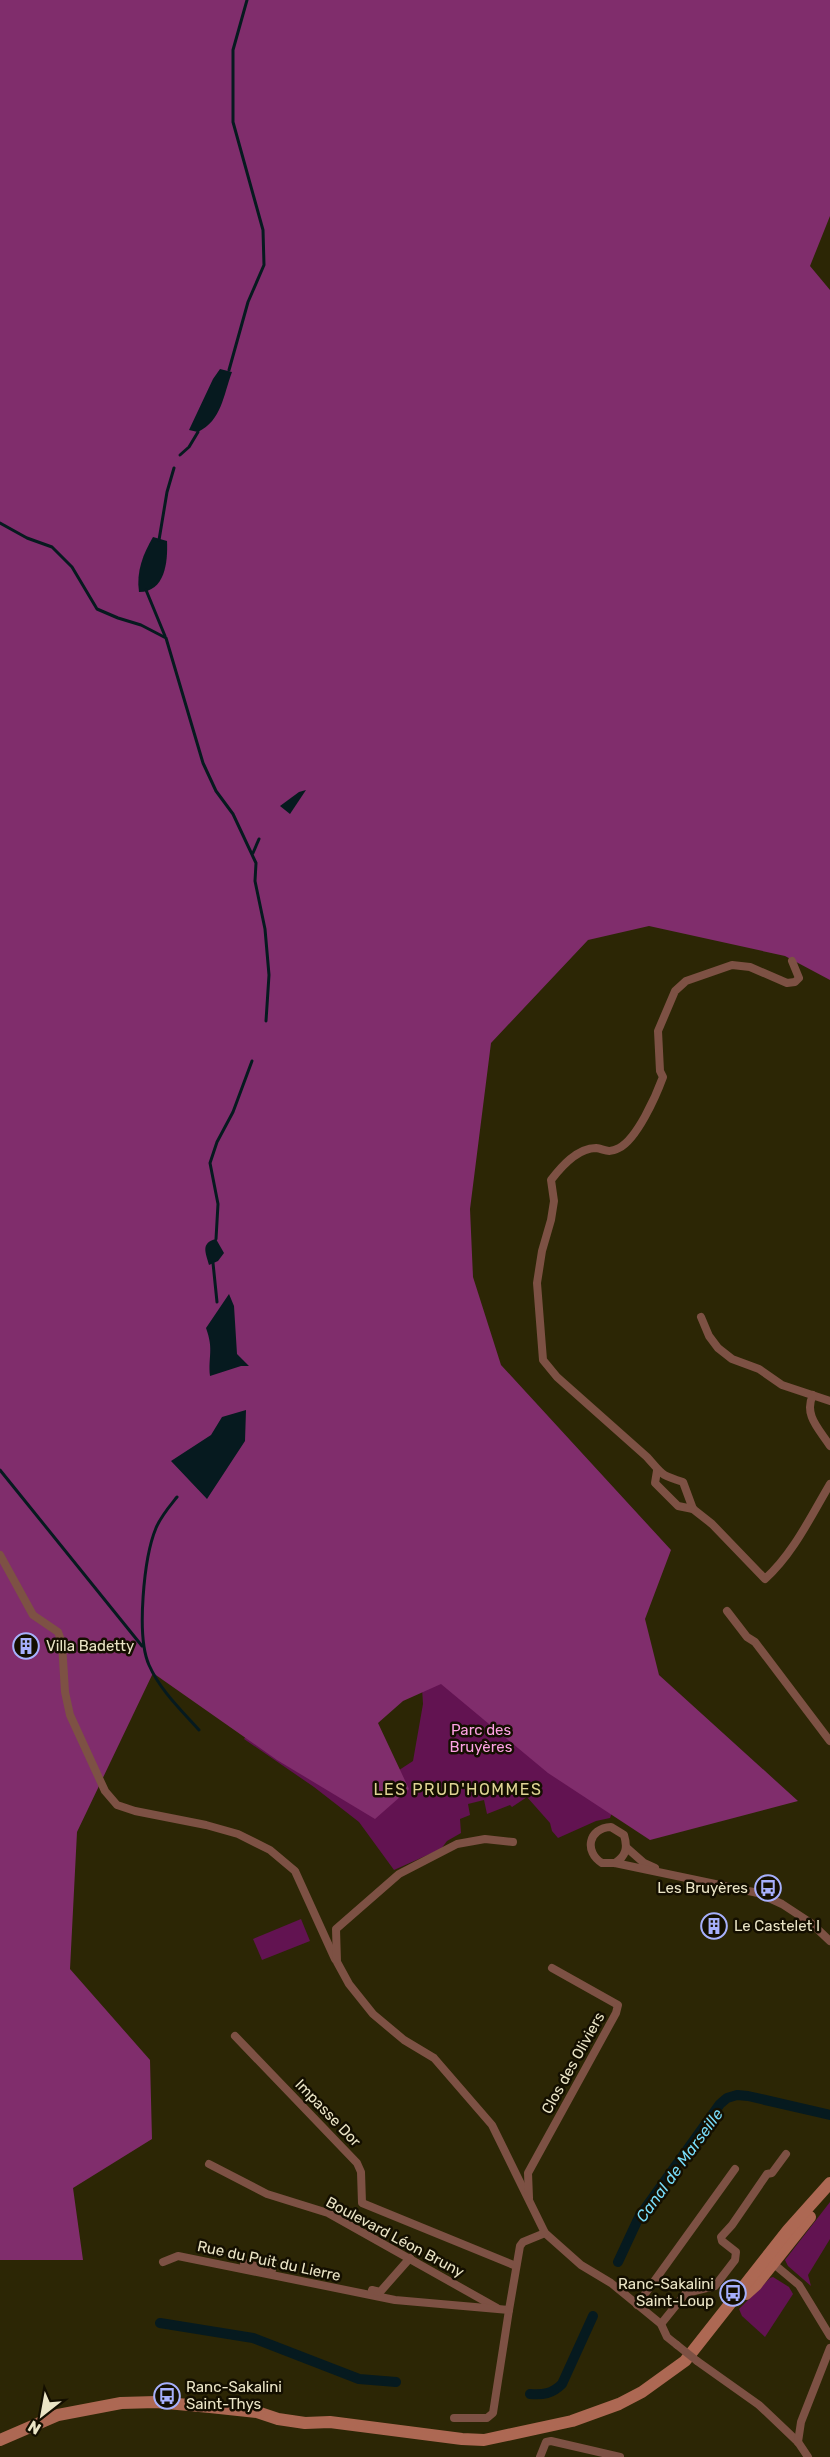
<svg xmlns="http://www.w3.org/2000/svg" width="830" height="2457" font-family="Rubik,sans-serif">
<rect width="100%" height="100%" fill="#2c2605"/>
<g fill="#621351">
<polygon points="419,1640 627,1772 610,1818 596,1821 558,1838 552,1831 550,1823 527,1797 512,1807 510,1805 487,1814 484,1800 468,1804 470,1815 460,1819 461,1833 447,1841 441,1849 394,1870 359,1822 314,1787 244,1739 266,1705 393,1774 413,1761 423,1704"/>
<polygon points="301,1919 310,1941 262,1960 253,1939"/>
<polygon points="830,2202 830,2239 808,2275 811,2286 788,2266 785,2260"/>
<polygon points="773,2277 789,2287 793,2294 765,2337 742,2316 739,2309 770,2278"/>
</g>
<polygon fill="#802d6c" points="0,0 830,0 830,216 810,266 830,290 830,980 785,956 649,926 588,940 491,1043 470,1209 473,1277 501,1365 671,1550 645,1619 659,1675 798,1801 650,1840 548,1773 441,1684 403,1701 378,1723 409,1789 375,1819 277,1760 153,1673 77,1832 70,1969 150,2060 152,2139 73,2188 83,2260 0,2260"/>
<g fill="#061a1f">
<path d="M220 369 232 372C223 396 222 420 198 432L189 430 213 379Z"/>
<path d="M153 537 167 541C168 562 165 592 139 592 136 572 143 554 153 537Z"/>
<polygon points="306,790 290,814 280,806 299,792"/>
<path d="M216 1239 224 1253 218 1261 209 1265C206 1253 200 1243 216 1239Z"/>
<path d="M229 1294 234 1306 237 1354 249 1366H241L210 1376C208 1356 214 1350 206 1328Z"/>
<polygon points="246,1410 245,1441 207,1499 171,1461 211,1435 222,1417"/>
</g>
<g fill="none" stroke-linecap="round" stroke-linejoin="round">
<g stroke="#061a1f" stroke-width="3">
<polyline points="229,370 248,302 264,265 263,230 233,122 233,50 247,0"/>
<polyline points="180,455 189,447 198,432"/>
<polyline points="0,523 27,538 52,547 72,567 97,609 118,618 141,625 166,638 203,763 216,791 233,814 256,863 255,881 265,929 269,975 266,1021"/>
<polyline points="159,540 167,492 174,468"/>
<polyline points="146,590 165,636"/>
<polyline points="253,853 259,839"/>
<polyline points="216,1239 218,1204 210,1163 217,1142 233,1112 252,1061"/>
<polyline points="213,1263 217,1302"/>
<polyline points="0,1470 142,1646"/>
<path d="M177 1497C169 1507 161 1516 156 1528 144 1557 136 1636 149 1665 160 1690 181 1710 199 1730"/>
</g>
<g stroke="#061a1f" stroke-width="10">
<polyline points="618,2262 639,2217 720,2104 727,2098 737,2095 748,2096 830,2115"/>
<polyline points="160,2323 253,2338 359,2379 396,2382"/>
<path d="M530 2394C543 2395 552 2394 562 2384L593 2316"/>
</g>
<g stroke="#7d5144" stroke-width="8">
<path d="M792 961 799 978 795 982 787 983 750 967 732 965 686 981 675 991 658 1031 660 1071 663 1077C656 1096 637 1139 619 1148 607 1154 605 1149 596 1148 577 1148 561 1167 551 1180L554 1201 551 1220 542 1251 537 1283 543 1360 557 1377 647 1457C663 1475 660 1475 683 1482L693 1509 712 1524 765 1579C793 1554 811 1516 830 1484"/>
<polyline points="701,1317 709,1336 718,1348 732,1359 759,1369 782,1385 830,1401"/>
<path d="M813 1395C803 1415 820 1430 830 1446"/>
<polyline points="657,1471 655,1483 678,1506 693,1509"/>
<polyline points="0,1555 33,1615 58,1632 62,1643 65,1692 70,1715 105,1791 117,1805 135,1811 206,1825 238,1834 270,1850 295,1871 335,1959"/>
<polyline points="727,1611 747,1637 755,1642 830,1741"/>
<polyline points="513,1842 485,1839 457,1844 399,1874 336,1929 337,1962 349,1984 373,2014 404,2040 434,2058 492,2125 545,2233 581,2265 611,2283 661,2324 667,2337 677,2345"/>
<polyline points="627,1848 644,1863 655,1868"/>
<path d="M615 1863C626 1856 628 1848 624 1835L611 1827C588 1828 584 1852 602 1863H615L758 1893 782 1904 811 1923 830 1941"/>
<polyline points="235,2036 357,2163 361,2172 362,2203 516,2266"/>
<polyline points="209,2164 267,2194 328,2213 497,2308"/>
<polyline points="529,2198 528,2173 616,2013 618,2005 552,1968"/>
<polyline points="769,2260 799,2285 830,2336"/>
<polyline points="163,2262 178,2256 395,2300 509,2310 520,2246 523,2242 545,2233"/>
<polyline points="244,2263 272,2270"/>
<polyline points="372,2290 380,2292 410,2258"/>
<polyline points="637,2305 735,2169"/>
<polyline points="661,2324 686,2293 715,2286 735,2260 736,2252 722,2241 721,2237 732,2225 767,2174 772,2173 786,2154"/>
<polyline points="697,2361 759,2405 798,2442 808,2457"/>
<polyline points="454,2418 487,2418 493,2413 509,2310"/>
<polyline points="798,2442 801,2422 830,2348"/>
<polyline points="540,2457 546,2442 551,2441 620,2457"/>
</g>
<g stroke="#ad6853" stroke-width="12">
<polyline points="746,2294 756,2285 810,2217"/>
<polyline points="0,2440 58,2415 121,2403 156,2402 210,2407 257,2412 278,2419 305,2423 330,2422 462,2439 484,2440 572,2421 619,2404 642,2392 685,2361 788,2230 830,2183"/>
</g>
<polyline stroke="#7d5144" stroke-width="8" points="677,2345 697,2361"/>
</g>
<defs>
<g id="building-ring" transform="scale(1.35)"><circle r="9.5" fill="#140f00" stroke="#a7b0fc" stroke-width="1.5"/><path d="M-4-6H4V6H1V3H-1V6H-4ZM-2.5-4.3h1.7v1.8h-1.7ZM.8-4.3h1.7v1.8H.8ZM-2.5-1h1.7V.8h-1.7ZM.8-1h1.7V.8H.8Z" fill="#a7b0fc"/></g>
<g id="bus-ring" transform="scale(1.35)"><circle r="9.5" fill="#140f00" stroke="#a7b0fc" stroke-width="1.5"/><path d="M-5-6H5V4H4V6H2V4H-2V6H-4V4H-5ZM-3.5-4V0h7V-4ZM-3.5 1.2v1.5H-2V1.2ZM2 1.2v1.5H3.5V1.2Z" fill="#a7b0fc"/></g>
</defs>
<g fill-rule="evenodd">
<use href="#building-ring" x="26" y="1646"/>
<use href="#bus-ring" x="768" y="1888"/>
<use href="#building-ring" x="714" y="1926"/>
<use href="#bus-ring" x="733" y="2293"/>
<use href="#bus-ring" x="167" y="2396"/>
</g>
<g text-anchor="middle" stroke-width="5" stroke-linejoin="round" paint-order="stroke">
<g font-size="15" fill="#ebe5c6" stroke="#140f00" text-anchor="start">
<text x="46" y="1651">Villa Badetty</text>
<text x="748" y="1893" text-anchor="end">Les Bruyères</text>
<text x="734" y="1931">Le Castelet I</text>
<text x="714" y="2289" text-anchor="end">Ranc-Sakalini<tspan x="714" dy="17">Saint-Loup</tspan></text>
<text x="186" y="2392">Ranc-Sakalini<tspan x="186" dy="17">Saint-Thys</tspan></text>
</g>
<g font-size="15" fill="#fda1e2" stroke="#140f00">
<text x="481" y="1735">Parc des<tspan x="481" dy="17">Bruyères</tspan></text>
</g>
<g font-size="15" fill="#ebe5c6" stroke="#140f00">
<text transform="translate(573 2063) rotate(-61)" y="5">Clos des Oliviers</text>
<text transform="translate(328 2113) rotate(46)" y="5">Impasse Dor</text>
<text transform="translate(395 2237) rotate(28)" y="5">Boulevard Léon Bruny</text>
<text transform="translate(269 2261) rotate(12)" y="5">Rue du Puit du Lierre</text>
</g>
<g font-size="16" letter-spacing="1.5" fill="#e0d494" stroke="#140f00">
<text x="458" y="1795">LES PRUD'HOMMES</text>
</g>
<g font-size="16" font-style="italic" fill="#78dcf8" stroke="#140f00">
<text transform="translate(679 2165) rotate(-54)" y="6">Canal de Marseille</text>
</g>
</g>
<g transform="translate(42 2415) rotate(211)" stroke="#140f00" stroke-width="4.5" paint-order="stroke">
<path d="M0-4.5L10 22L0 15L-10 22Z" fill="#ebe5c6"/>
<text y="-9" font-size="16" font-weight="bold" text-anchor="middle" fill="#ebe5c6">N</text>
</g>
</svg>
